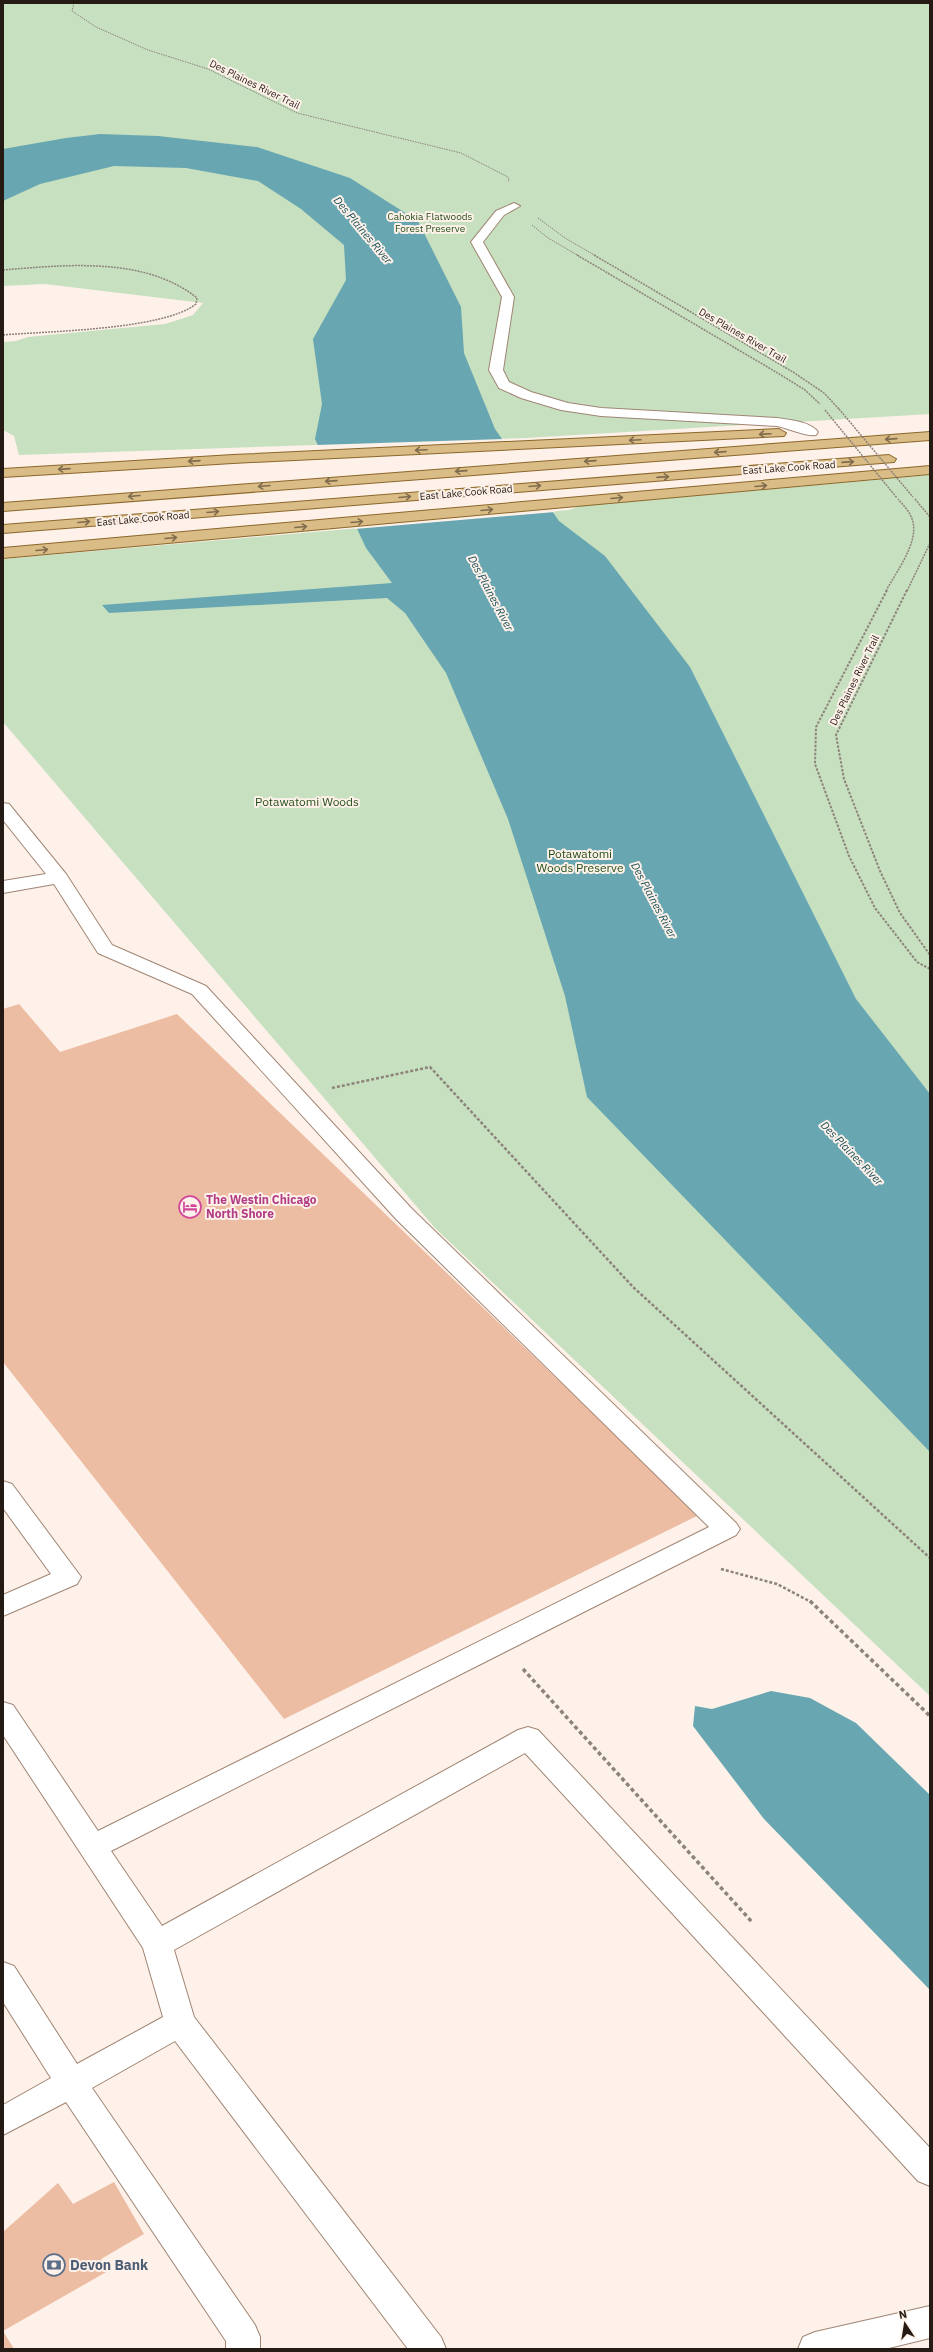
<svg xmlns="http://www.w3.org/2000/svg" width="933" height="2352" font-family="'IBM Plex Sans',sans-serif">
<rect width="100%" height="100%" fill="#fdf1e9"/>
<g fill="#c6e0c0">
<polygon points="3,3 930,3 930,414 526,438 19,455 14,436 3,430 3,342 16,341 28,337 165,324 193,315 203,303 45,284 3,286"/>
<polygon points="930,475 930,1696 435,1228 3,722 3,559 569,510 580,506"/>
</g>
<g fill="#68a6b1">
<polygon points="100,134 158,136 257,147 350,178 418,221 461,307 464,353 495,429 559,521 605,556 690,667 856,999 930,1094 930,1452 587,1097 565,996 508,819 446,673 405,613 387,598 109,613 102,605 392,583 366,548 315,439 322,404 313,339 346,280 344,245 301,209 258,181 186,168 114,166 40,184 3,201 3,149 66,138"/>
<polygon points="771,1691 810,1698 856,1723 930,1795 930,1990 764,1819 693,1726 695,1706 712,1709"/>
</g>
<polygon fill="#fdf1e9" points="504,439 555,512 355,529 316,445"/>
<g fill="#edbda3">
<polygon points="19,1004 60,1052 177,1014 699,1515 284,1719 3,1362 3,1009"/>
<polygon points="114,2182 144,2234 101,2259 108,2271 3,2331 14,2349 3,2349 3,2232 58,2183 73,2204"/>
</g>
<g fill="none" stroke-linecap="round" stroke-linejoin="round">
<g stroke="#a08573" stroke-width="2">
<g id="minor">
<path d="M514 203 520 206 504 215 483 242 514 297 503 370 509 382 531 392 568 403 601 408 777 418C789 420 810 421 818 432L816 435C806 437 788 428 777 426L601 416 561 410 521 398 499 388 489 370 502 297 471 242 496 211Z"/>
<polygon points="3,803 9,804 66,874 112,945 206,986 412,1209 736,1523 740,1529 736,1535 111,1851 162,1926 518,1730 528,1727 538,1730 930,2148 930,2186 918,2181 525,1753 174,1950 194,2017 441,2337 446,2349 408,2349 175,2041 92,2088 255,2325 260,2337 260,2349 226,2349 226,2341 66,2102 3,2135 3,2105 51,2078 3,2002 3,1962 14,1966 77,2064 163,2017 143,1948 3,1735 3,1702 13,1705 98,1831 709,1527 396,1219 192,994 98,953 54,884 3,893 3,881 46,874 3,820"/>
<polygon points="3,1481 12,1484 81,1577 77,1584 3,1616 3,1595 51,1574 3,1508"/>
<polygon points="930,2306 930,2338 885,2349 798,2349 803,2337 815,2332"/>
</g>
</g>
<g stroke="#8b672a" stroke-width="2">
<g id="major">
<polygon points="779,429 786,433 784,436 233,463 3,477 3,469 233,455"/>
<polygon points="930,432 930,440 3,511 3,503"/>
<polygon points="889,455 896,459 894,462 3,533 3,525"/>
<polygon points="930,466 930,474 3,558 3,548"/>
</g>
</g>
<g stroke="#8e837b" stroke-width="1" stroke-dasharray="1.5 1" stroke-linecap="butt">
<polyline points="74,3 72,11 96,27 148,50 208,69 297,113 461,153 508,177 509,182"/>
<polyline points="538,218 565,238 596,256"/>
<polyline points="532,225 548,238 579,256"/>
</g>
<g stroke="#8e837b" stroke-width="1.5" stroke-dasharray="2 1" stroke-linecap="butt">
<polyline points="577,255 776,372 805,390 820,404"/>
<polyline points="594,255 793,372 824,393 839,409"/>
<path d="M3 270C65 265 145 256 197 298L196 304C163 330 49 331 3 335"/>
<polyline points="915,499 930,517"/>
<path d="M886 591C896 572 918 544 913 522 911 513 904 506 898 499"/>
<polyline points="907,591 930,543"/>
</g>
<g stroke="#8e837b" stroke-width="2" stroke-dasharray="2.5 1.5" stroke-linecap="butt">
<polyline points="887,590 816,727 815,764 849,856 875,908 917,962 930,969"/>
<polyline points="907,590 836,735 844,779 880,871 900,913 930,955"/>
</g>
<g stroke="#8e837b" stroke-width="2.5" stroke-dasharray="3 2" stroke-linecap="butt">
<polyline points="332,1088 430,1067 633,1287 930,1558"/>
<polyline points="721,1569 777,1584 811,1602"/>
</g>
<g stroke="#8e837b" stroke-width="3.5" stroke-dasharray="4 3" stroke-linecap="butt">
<polyline points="810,1601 930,1716"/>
<polyline points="523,1669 752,1922"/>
</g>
<use href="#minor" fill="#fff" fill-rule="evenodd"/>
<use href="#major" fill="#dabc86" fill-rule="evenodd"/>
<g stroke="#8e837b" stroke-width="1.5" stroke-dasharray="2 1" stroke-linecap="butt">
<polyline points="839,409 913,497"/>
<polyline points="825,410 897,498"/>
</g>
</g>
<defs><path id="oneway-shaft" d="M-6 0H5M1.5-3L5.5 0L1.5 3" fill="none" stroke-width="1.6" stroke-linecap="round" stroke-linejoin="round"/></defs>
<g stroke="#806c4d">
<use href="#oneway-shaft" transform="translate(765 434) rotate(177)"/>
<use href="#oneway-shaft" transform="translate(891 439) rotate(176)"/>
<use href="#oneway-shaft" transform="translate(635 440) rotate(177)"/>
<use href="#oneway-shaft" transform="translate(421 450) rotate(177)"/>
<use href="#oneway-shaft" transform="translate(720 452) rotate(176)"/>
<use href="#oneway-shaft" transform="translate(194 461) rotate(176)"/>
<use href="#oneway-shaft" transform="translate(590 461) rotate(176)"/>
<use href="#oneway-shaft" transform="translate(848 462) rotate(-4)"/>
<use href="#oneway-shaft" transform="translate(64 469) rotate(176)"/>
<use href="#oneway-shaft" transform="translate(461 471) rotate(176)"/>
<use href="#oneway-shaft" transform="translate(663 477) rotate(-4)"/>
<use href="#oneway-shaft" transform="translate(331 481) rotate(176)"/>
<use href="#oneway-shaft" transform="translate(264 486) rotate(175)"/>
<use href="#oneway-shaft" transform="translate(535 486) rotate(-5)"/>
<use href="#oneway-shaft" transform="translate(761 486) rotate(-5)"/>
<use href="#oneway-shaft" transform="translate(134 496) rotate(175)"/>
<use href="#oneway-shaft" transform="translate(405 497) rotate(-5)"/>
<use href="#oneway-shaft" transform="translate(617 498) rotate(-5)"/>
<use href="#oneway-shaft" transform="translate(487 510) rotate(-5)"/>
<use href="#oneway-shaft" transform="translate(213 512) rotate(-5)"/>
<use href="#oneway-shaft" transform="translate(84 522) rotate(-5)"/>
<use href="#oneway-shaft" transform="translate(357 522) rotate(-5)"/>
<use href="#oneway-shaft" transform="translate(301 527) rotate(-5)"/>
<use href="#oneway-shaft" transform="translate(171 538) rotate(-5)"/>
<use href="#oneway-shaft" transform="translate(42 550) rotate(-5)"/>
</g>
<defs>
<g id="hotel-ring" transform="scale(1.15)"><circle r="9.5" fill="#fdf1e9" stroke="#d1479c" stroke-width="1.5"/><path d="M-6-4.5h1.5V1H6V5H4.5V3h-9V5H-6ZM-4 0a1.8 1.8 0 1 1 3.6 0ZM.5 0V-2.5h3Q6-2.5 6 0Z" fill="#d1479c"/></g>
<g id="bank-ring" transform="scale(1.15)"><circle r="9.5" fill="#fdf1e9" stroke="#5c6f8a" stroke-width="1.5"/><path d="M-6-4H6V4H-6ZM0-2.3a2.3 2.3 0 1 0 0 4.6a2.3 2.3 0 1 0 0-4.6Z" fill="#5c6f8a"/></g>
</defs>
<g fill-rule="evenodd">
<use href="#hotel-ring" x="190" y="1207"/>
<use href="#bank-ring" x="54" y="2265"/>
</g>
<g text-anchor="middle" stroke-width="4" stroke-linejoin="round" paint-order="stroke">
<g font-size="10" fill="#261b14" stroke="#fdf1e9">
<text transform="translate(255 84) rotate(26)" y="4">Des Plaines River Trail</text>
<text transform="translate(743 335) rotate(30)" y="4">Des Plaines River Trail</text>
<text transform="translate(789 467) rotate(-4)" y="4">East Lake Cook Road</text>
<text transform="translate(466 492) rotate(-5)" y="4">East Lake Cook Road</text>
<text transform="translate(143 518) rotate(-5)" y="4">East Lake Cook Road</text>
<text transform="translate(854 680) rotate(-64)" y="4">Des Plaines River Trail</text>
</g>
<g font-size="10" fill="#234e18" stroke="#fdf1e9">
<text x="430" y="220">Cahokia Flatwoods<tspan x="430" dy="12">Forest Preserve</tspan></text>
</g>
<g font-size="11" font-style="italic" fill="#1b515a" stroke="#fdf1e9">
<text transform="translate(363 230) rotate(50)" y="4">Des Plaines River</text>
<text transform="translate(491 593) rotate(62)" y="4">Des Plaines River</text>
<text transform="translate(654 900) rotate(62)" y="4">Des Plaines River</text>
<text transform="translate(852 1153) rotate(46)" y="4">Des Plaines River</text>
</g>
<g font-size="12" fill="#234e18" stroke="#fdf1e9">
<text x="307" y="806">Potawatomi Woods</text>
<text x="580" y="858">Potawatomi<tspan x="580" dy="14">Woods Preserve</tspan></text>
</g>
<g font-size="12" font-weight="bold" fill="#b23c85" stroke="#fdf1e9" text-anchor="start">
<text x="206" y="1204">The Westin Chicago<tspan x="206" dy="14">North Shore</tspan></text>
</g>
<g font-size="14" font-weight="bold" fill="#4e5e75" stroke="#fdf1e9" text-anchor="start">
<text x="70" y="2270">Devon Bank</text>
</g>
</g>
<rect width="933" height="2352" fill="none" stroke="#261b14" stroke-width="8"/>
<g transform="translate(905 2324) rotate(348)" stroke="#fdf1e9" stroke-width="3" paint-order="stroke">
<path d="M0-3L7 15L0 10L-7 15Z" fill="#261b14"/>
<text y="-6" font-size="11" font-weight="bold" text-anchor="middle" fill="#261b14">N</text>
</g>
</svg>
